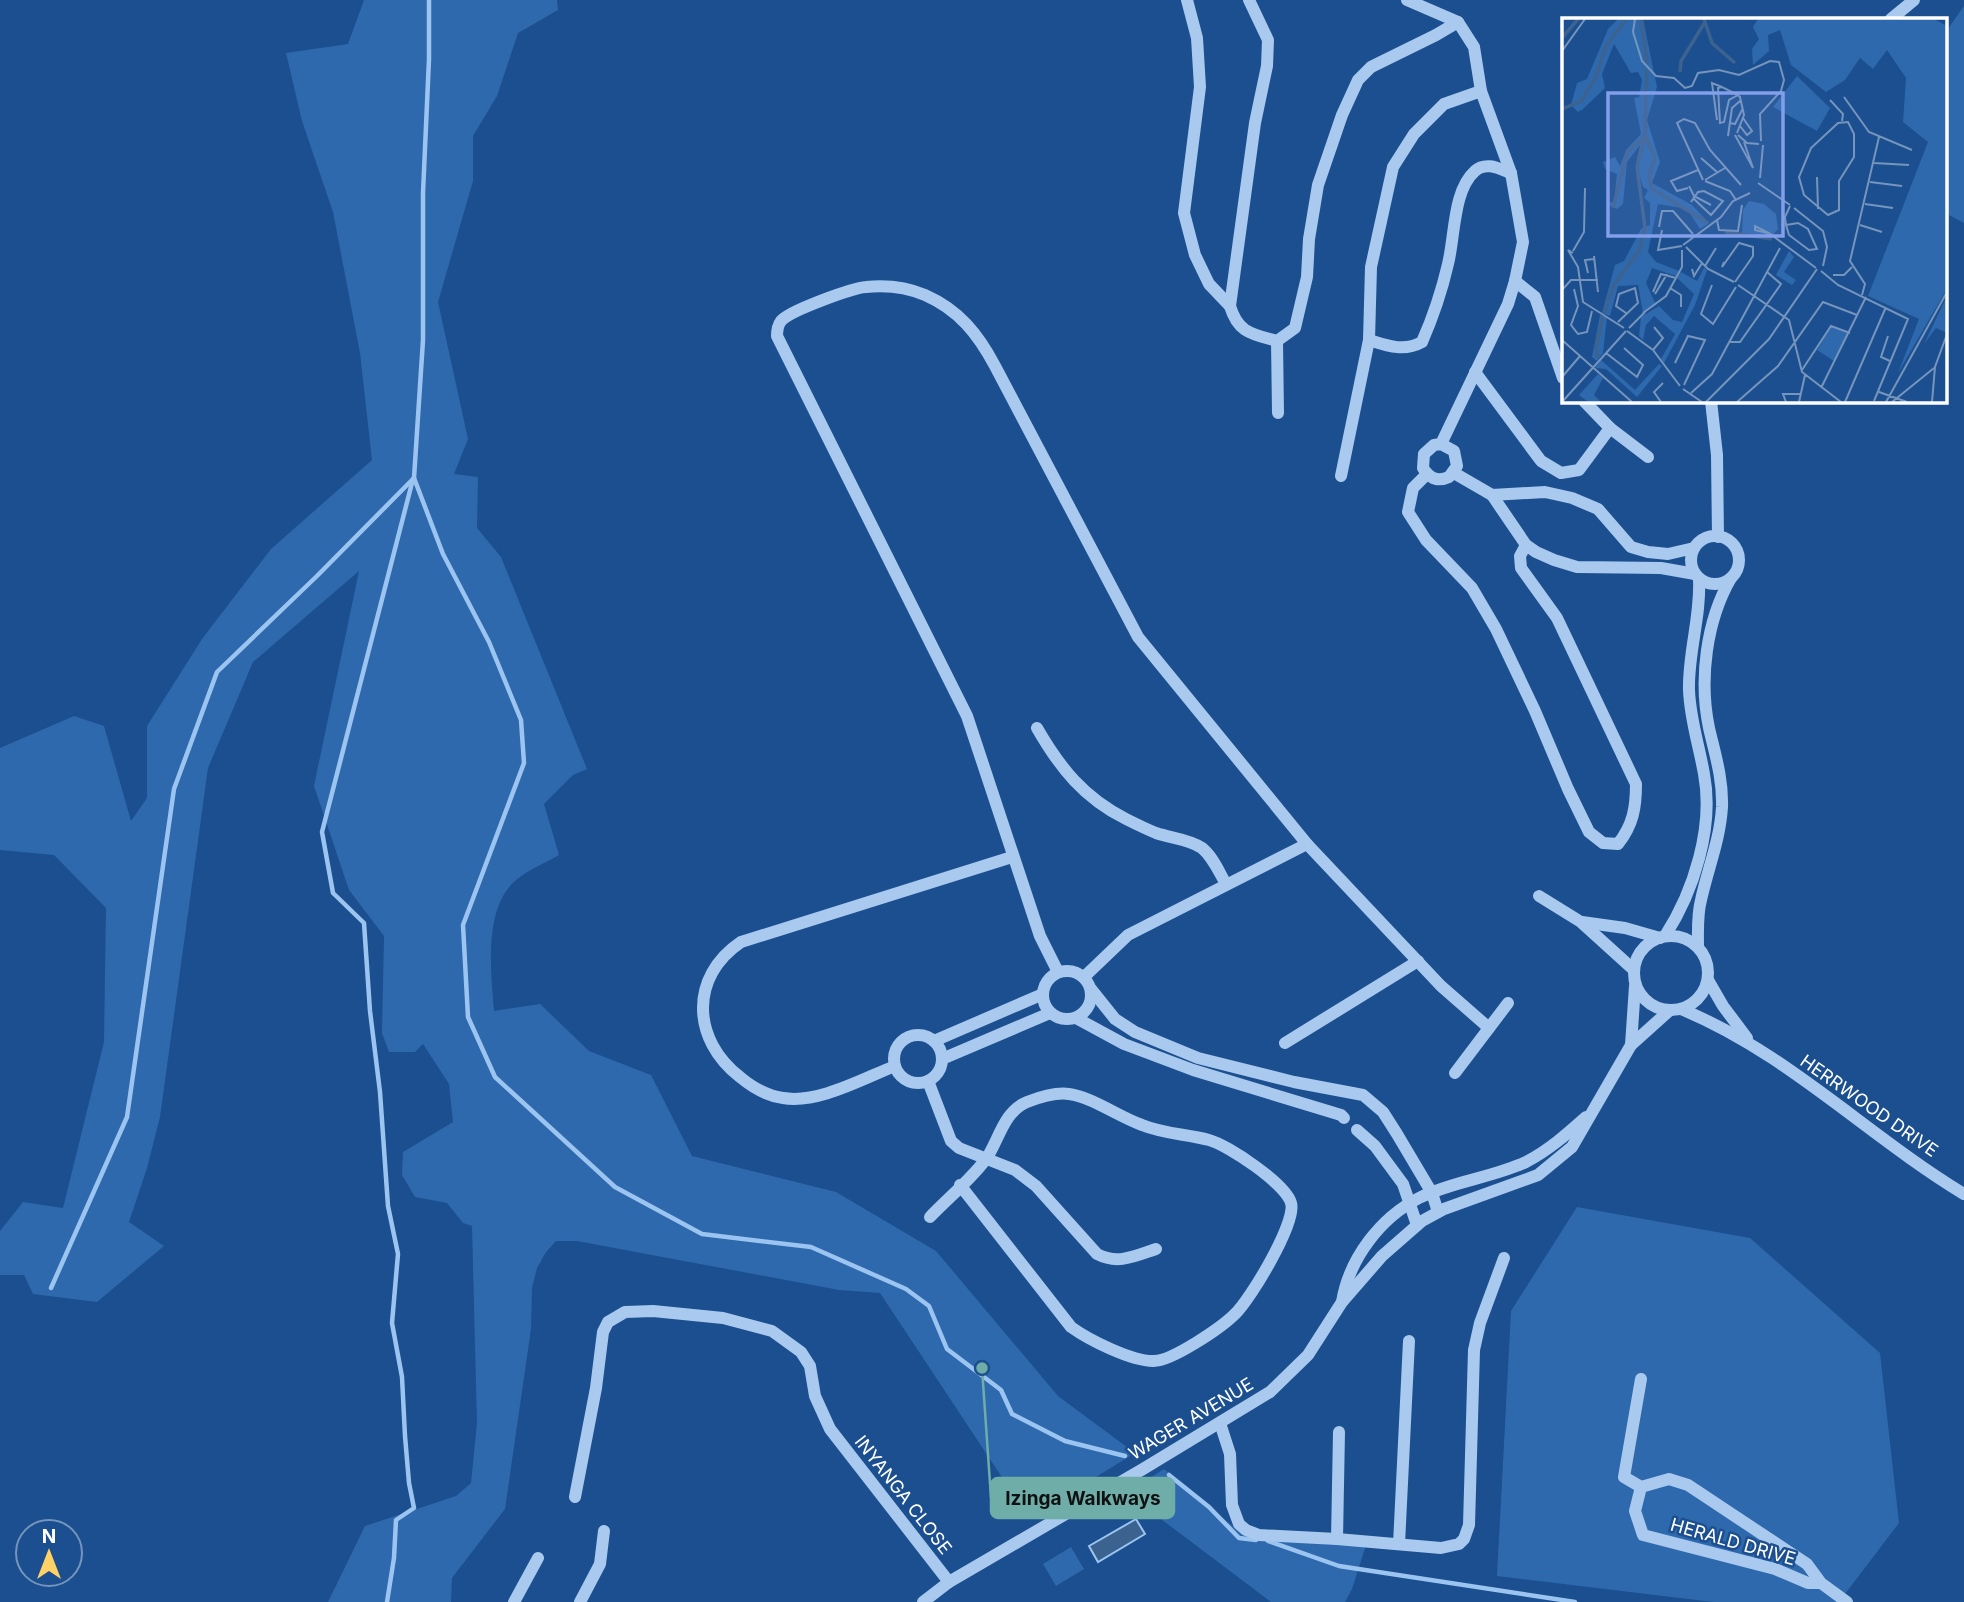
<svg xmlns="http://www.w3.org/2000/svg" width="1964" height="1602" font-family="Inter,sans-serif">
<rect width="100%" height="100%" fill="#1b4f8f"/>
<g fill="#2e69ad">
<path d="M364 0H557L558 10 518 33 497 96 473 136V181L438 302 468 439 454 474 478 477 477 528 501 557 587 769 573 775 544 804 559 855C545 863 528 870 516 880 483 908 491 972 494 1011L540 1004 589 1051 651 1075 692 1156 836 1192 936 1251 1058 1396 1135 1453 1029 1518 880 1293 839 1290 577 1241H556L546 1252 537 1268 532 1288 531 1329 505 1509 452 1578 451 1602H328L365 1526 456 1496 471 1483 477 1423 472 1226 463 1223 447 1203 415 1197 402 1175 403 1152 453 1122 449 1084 423 1044 415 1052H389L382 1033 384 936 349 890 314 786 359 571 253 662 208 768 160 1117 147 1168 129 1222 164 1246 97 1302 33 1294 24 1275H0V1231L23 1202 63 1208 104 1042 106 908 54 855 0 850V748L74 716 104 726 131 821 147 798V726L202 639 271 549 372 460 360 353 333 212 302 121 286 53 348 44Z"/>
<polygon points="1964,6 1964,223 1945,213 1945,33"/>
<polygon points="1577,1207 1750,1238 1880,1353 1899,1523 1839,1602 1713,1602 1497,1576 1511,1311"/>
<polygon points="1164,1469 1234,1527 1252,1535 1366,1545 1352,1589 1345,1602 1271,1602 1141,1504 1157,1494 1148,1479"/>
<polygon points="1071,1547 1084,1569 1056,1586 1043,1564"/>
</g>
<polygon fill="#3c6290" stroke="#9cc4f0" stroke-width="2" points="1136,1519 1145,1534 1098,1562 1089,1546"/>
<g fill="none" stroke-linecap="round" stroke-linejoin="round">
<g stroke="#9cc4f0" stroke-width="4.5">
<polyline points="414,478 443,554 489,642 521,720 524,763 463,925 468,1017 495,1077 615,1187 702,1234 811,1247 906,1289 929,1306 947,1349 1001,1390 1012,1414 1065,1441 1125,1456"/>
<polyline points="51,1288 127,1117 174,789 217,672 317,576 414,478 423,340 423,193 429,59 429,0"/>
<polyline points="1169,1475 1209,1507 1239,1538 1256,1540"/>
<polyline points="1268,1541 1339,1566 1575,1602"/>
<polyline points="387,1602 394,1558 396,1520 414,1508 409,1483 405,1436 402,1377 392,1323 398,1254 388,1206 380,1092 370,1011 364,923 333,893 322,832 413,479"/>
</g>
<g stroke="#a9c9ee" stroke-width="12">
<polyline points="1187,0 1197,38 1200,87 1184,213 1195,255 1209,284 1230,306"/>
<path d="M1249 0 1268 40 1267 66 1255 123 1230 306C1238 333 1252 334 1277 341L1295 328 1307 277 1309 239 1318 185 1342 115 1358 80 1371 67 1436 35 1458 22"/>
<path d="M1407 0 1458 22 1474 47 1481 91 1511 173 1523 242 1515 281 1508 304 1441 444 1434 445 1424 454 1423 468C1430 479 1438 482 1449 477L1457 466 1454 451 1441 444"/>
<polyline points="1891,19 1914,0"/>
<polyline points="1515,281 1535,297 1563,378"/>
<path d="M1369 340C1388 346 1404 352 1422 342 1433 317 1442 290 1448 264 1455 236 1453 190 1475 171 1486 161 1500 169 1511 173"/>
<polyline points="1277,341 1278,413"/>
<polyline points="1475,372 1541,461 1561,473 1579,470 1610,428 1584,401"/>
<polyline points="1711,401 1717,455 1718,537"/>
<polyline points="1610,428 1648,457"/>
<polyline points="1454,473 1492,495 1526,545 1536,552 1554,560 1577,567 1661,568 1695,574"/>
<path d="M1427 474 1413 488 1408 512 1426 540 1472 588 1496 629 1535 711 1568 789 1589 832 1603 843 1618 844C1633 825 1636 808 1636 784L1557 618 1521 568 1520 556 1526 545"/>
<polyline points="1341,476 1369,340 1371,267 1393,167 1414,134 1444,104 1481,91"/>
<polyline points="1492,495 1545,492 1572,498 1598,509 1631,547 1648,552 1668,554 1694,548"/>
<circle cx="1715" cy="560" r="24"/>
<path d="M1037 728C1060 768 1084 798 1126 819 1136 824 1146 829 1156 833 1170 838 1189 839 1202 848 1213 857 1219 872 1226 884"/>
<polyline points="1539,896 1581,922 1634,970"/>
<polyline points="1582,922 1625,928 1660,938"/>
<path d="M1665 936C1694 891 1714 827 1704 774 1699 745 1690 719 1689 690 1688 652 1701 617 1699 579"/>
<circle cx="1671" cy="973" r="37"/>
<path d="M1698 947C1698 931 1697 915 1701 900 1708 868 1720 840 1722 807 1723 779 1715 754 1709 728 1699 680 1706 621 1731 578"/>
<circle cx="1067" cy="995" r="24"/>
<path d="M1058 972 1040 936 967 716 777 336C777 330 778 325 781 321 789 311 852 288 866 287 886 285 906 287 925 295 959 310 978 334 995 366L1138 637 1307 844 1441 986 1489 1028"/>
<polyline points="1084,977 1128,935 1307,844"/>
<polyline points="1708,980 1723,1006 1747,1038"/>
<polyline points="1091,989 1115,1019 1135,1032 1198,1058 1294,1082 1363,1095 1383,1112 1397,1134 1432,1193 1438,1212"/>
<path d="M1681 1009C1786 1052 1868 1136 1964 1194"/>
<polyline points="1076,1018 1124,1044 1193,1070 1341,1115 1344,1118"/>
<circle cx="918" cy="1059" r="24"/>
<polyline points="934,1041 1043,994"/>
<polyline points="1285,1043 1418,961"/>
<polyline points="1631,1045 1635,986"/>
<polyline points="942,1059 1050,1013"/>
<path d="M895 1066C862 1079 818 1104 783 1098 767 1096 752 1087 740 1077 692 1040 689 977 741 942L1012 857"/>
<polyline points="1455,1073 1508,1003"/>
<path d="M928 1081 951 1141 959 1148 1015 1170 1036 1186 1097 1254C1118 1265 1135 1256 1156 1249"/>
<polyline points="1357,1130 1375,1146 1403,1184 1417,1225"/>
<path d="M930 1217C946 1200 976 1175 988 1156 1000 1136 1005 1111 1027 1102 1040 1097 1055 1092 1069 1094 1092 1097 1119 1117 1142 1125 1164 1134 1186 1134 1209 1140 1228 1145 1286 1184 1291 1203 1297 1222 1250 1300 1235 1314 1222 1327 1171 1362 1153 1361 1131 1361 1089 1340 1071 1327L960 1185"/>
<path d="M1342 1302C1349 1259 1380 1218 1419 1198 1453 1181 1492 1178 1526 1162 1549 1150 1567 1134 1586 1117"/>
<polyline points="1641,1379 1624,1477 1641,1487"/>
<polyline points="1220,1423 1230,1454 1232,1505 1239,1524 1246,1530 1259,1535 1337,1539 1441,1548 1459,1544 1464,1539 1469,1525 1474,1350 1480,1323 1504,1258"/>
<polyline points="575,1497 596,1388 603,1332 608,1322 625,1312 653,1311 723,1318 772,1331 801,1352 810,1366 815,1396 830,1429 949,1582"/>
<polyline points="1337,1539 1339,1432"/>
<polyline points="1399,1544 1409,1341"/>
<polyline points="1821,1583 1808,1583 1775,1569 1643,1535 1635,1511 1641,1487 1669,1479 1688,1485 1807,1564 1821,1583 1847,1602"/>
<polyline points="514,1602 538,1558"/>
<polyline points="580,1602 600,1564 604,1531"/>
<polyline points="923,1602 949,1582 1143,1469 1270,1392 1308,1355 1342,1302 1382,1256 1422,1221 1444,1209 1538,1175 1572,1147 1631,1045 1670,1010"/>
</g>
</g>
<g text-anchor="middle" stroke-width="5" stroke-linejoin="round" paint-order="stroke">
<g font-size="18" fill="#fff" stroke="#1b4f8f">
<text transform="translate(1869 1106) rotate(35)" y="6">HERRWOOD DRIVE</text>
<text transform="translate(1191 1419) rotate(-31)" y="6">WAGER AVENUE</text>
<text transform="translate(903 1495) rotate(52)" y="6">INYANGA CLOSE</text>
<text transform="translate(1733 1542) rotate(16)" y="6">HERALD DRIVE</text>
</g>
</g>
<g transform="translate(1562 18)">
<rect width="385" height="385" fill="#1b4f8f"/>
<path d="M56 1H81L95 69 85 102 98 144 90 165 130 187 147 205 138 211 125 191 96 186 86 234 94 244 117 253 114 258 90 250 84 265 94 287 81 295 76 267 56 268 48 298 40 295 53 247 62 243 79 211 88 207V185L82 180 86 172 81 169 74 145 78 127 65 144 61 186 55 191 45 186 52 183 55 156 43 151 41 144 53 139 58 148 64 132 79 116 72 80 77 79 80 62 76 54 69 55 52 26 40 56 43 70 21 91 16 94 9 87 15 65 25 61 46 11ZM196 1H372L385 8V271L336 355 357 301 306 278 366 124 341 104 344 60 325 32 311 51 298 40 283 62 264 74 229 47 218 12 206 17 207 33 191 47 190 31 197 21 191 9ZM235 58 268 90 255 113 211 89ZM187 183 202 186 214 196 216 211 209 219 180 216 181 192ZM227 233 232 239 222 254 234 262 230 267 214 257ZM142 250 145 252 133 287 102 345 99 341 113 316 92 298 84 307 81 322 77 318 79 299 97 288 111 302 120 304 132 276 115 260 119 254 135 263ZM385 278V315L374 310 362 326ZM38 297 45 299 41 335 35 343 30 339ZM269 309 286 315 272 343 255 332ZM39 342 73 372 97 346 100 348 75 379 44 351 33 350ZM36 356 41 360 32 377 38 383 26 384 17 377Z" fill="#2e69ad"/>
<path fill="none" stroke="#3c6290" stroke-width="3.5" d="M79 1 85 45M142 1 150 25 173 45M0 20 16 1M118 54 119 43 143 4M0 91 19 83 33 61 44 28 64 1M83 118 93 139 87 158 90 171 146 205M51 190 65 135 83 118 85 51M163 214 210 221M42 295 52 267 77 233 83 210 75 149 83 119M36 340 34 329 41 298"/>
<path fill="none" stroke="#7695bc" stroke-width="2" d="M73 1 71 14 80 43 94 58 112 60 123 70 130 68 136 55 157 52 177 57 208 43 217 44 222 62 219 73 198 96 199 123M0 33 23 1M282 79 307 114 350 132M268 82 281 96 280 103M155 102 150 65 160 69M286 104 292 116V139L277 163V192L266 197 242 177 237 159 249 130 276 105ZM168 105 173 106 181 90M178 108 185 117 190 113 181 100M175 115 182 97 178 79 176 77 160 69 156 70 158 105 162 104 167 82 176 77M173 117 191 150 182 124M176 117 185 125 197 126M166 118 170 90 178 83M139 140 155 154M312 145 347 147M255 159 256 191M198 160 201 127M141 162 115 105 122 101 133 105 148 132 179 167M143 162 163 150M143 163 168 173 174 182M308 164 340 168M196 165 228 187M126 170 115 173 109 163 136 152M129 172 127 168 132 178 149 187M129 184 136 174 142 173 161 183 149 197 132 181M303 186 331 190M232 190 261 213 265 229 261 248M155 202 157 212 176 213 180 187M224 207 236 205 246 211 255 231 247 232 227 217 224 207 223 199 228 188M298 207 320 214M97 209 100 193H111L131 216M100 212 96 232 120 228M209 216 193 212V208L207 215 254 250M121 227 159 199 171 183 188 175M124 229 146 251 172 264M11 233 22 214 23 170M11 235 6 232 16 249 21 284 62 310M32 238 36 274M162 244 160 249 177 225 191 229V238L173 264M143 248 154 230M130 251 132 258 140 245M259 253 276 267 346 301 312 383M26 255 23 242 32 241M271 257H282L290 249M150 267 139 296 151 306 174 269M176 267 227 302 240 354 279 384M108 270 119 277V289M12 271 16 288 9 307 16 316 25 314 30 293M0 272 9 262H36M91 274 99 256 114 260M93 276 105 256M300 277 303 266 288 243 317 119M81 295 104 278 120 249V232M56 304 76 285 73 270 57 276 54 288 64 295M67 310 83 294M65 313 91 332 118 368M326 318 319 339 328 343M0 322 70 384M167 324H178L219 266 205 254M91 332 101 320 92 309M44 335 75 359 81 347 62 330M113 345 126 318 143 322 122 367M240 352 269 308 288 315M0 359 18 338M259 370 304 279M121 371 140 384M317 374 345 384M129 375 150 356 218 230M0 384 64 313M99 384 92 374 101 365M144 384 207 321 255 251M175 384 216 348 261 284 295 297M224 384 221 376H238M237 384 243 357M283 384 324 289M324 384 385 274M330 384 372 350M370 384 373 349 385 316"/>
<path fill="#839eea" fill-opacity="0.15" stroke="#839eea" stroke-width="3.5" d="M46 75H221V218H46Z"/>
<rect width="385" height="385" fill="none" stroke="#fff" stroke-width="3.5"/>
</g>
<path fill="none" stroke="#6fada8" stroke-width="2.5" d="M982 1368L991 1498"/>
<circle fill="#6fada8" stroke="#1b4f8f" stroke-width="2.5" cx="982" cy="1368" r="7"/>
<rect fill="#6fada8" stroke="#6fada8" stroke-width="2.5" x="991" y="1478" width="183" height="40" rx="7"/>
<g font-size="19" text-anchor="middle" font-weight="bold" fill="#111">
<text x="1083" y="1505">Izinga Walkways</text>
</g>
<g transform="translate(49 1553)"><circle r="33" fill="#1b4f8f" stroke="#7695bc" stroke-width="2"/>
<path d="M0-5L12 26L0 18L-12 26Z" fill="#ffd166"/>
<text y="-10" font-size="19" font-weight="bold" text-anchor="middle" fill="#ffffff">N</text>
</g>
</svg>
